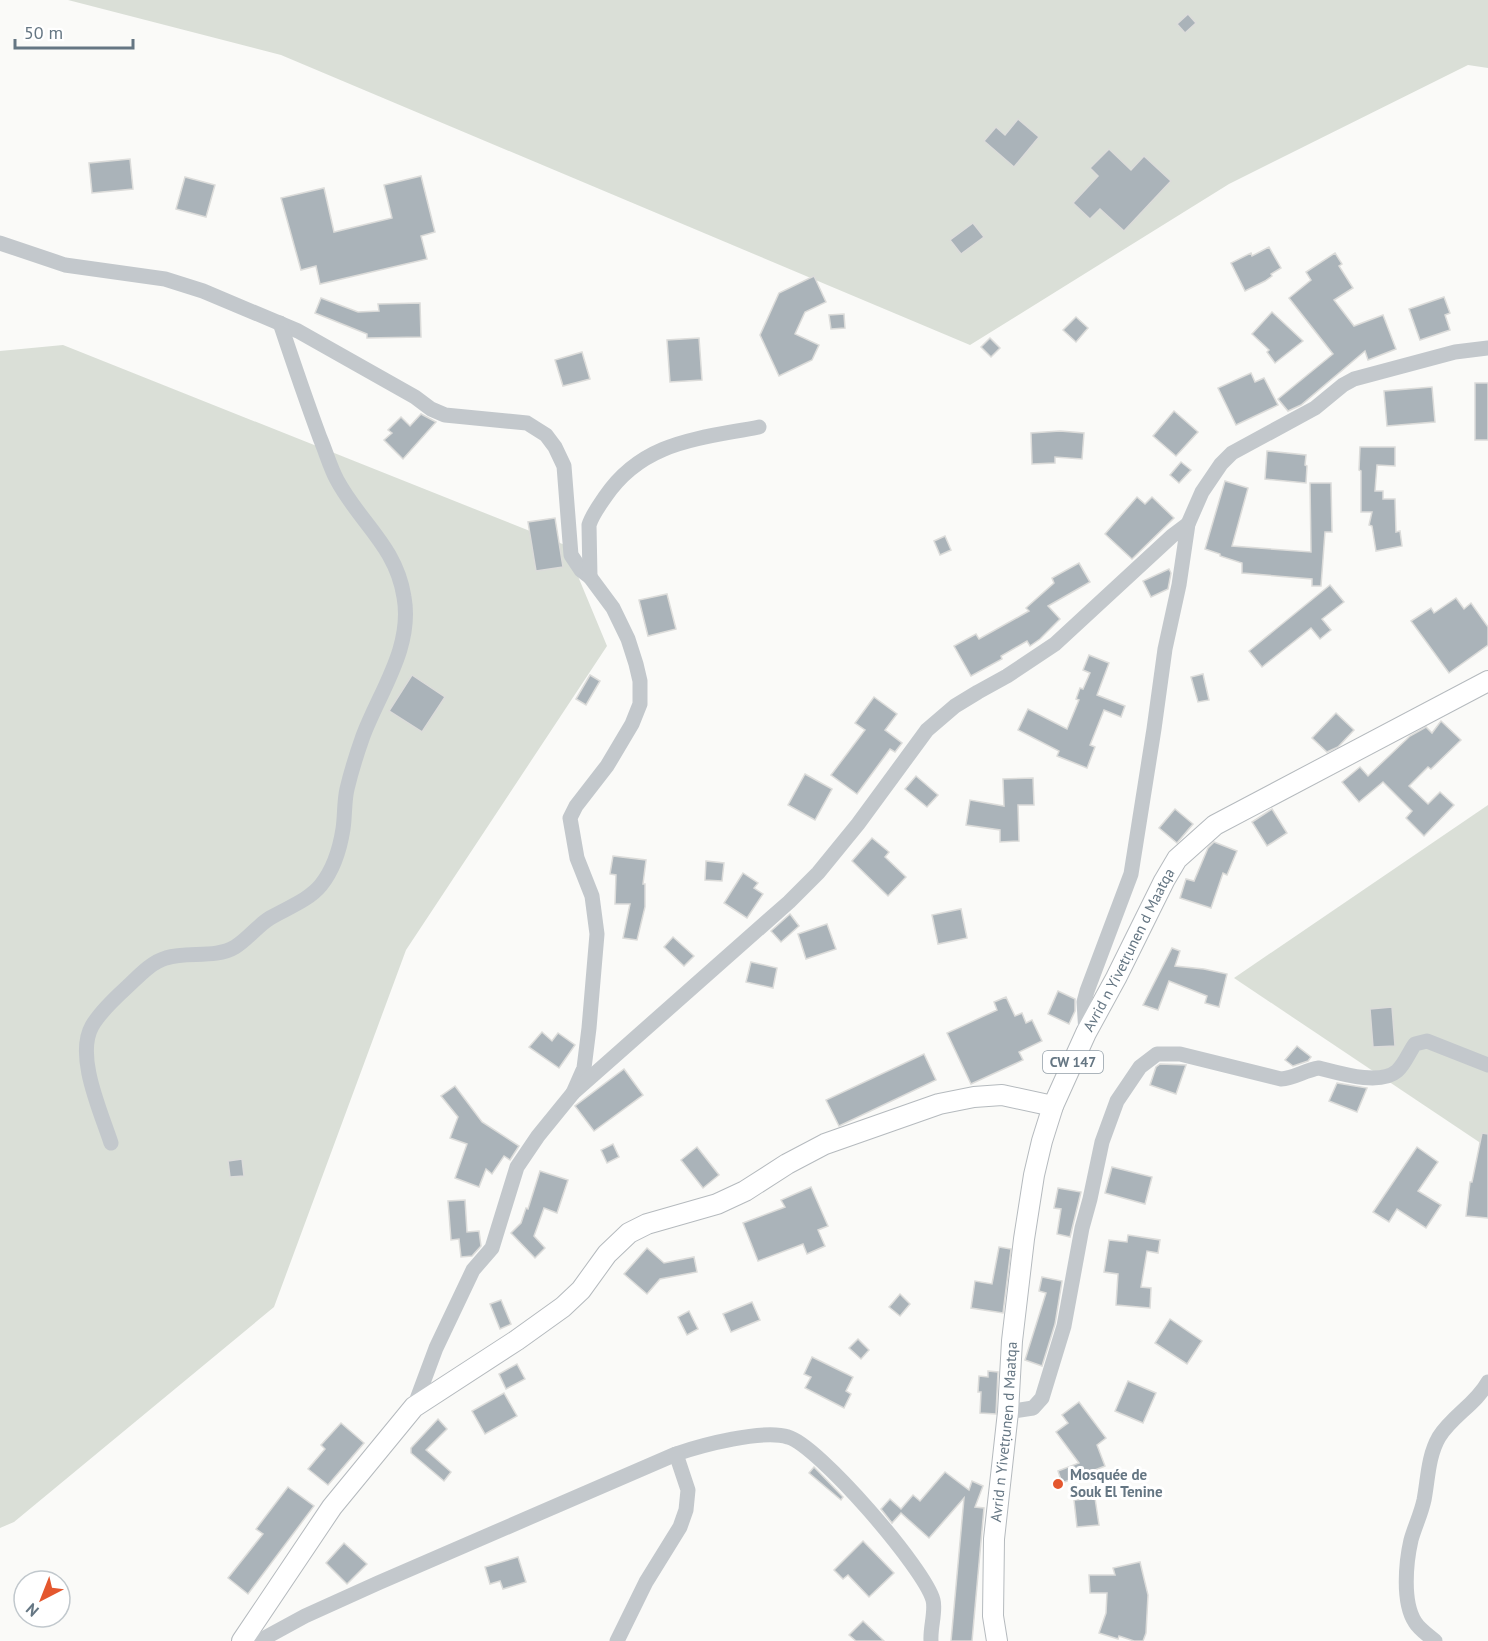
<svg xmlns="http://www.w3.org/2000/svg" width="1488" height="1641" font-family="'PT Sans',sans-serif">
<rect width="100%" height="100%" fill="#fafaf8"/>
<g fill="#dadfd7">
<polygon points="68,0 1488,0 1488,68 1468,65 1229,184 970,345 281,55"/>
<polygon points="63,345 565,545 607,646 406,950 274,1307 14,1522 0,1528 0,351"/>
<polygon points="1488,805 1488,1148 1234,978"/>
</g>
<g fill="#aab3b9" stroke="#dcdcda" stroke-width="1.5">
<polygon points="1188,14 1196,23 1185,33 1177,24"/>
<polygon points="1018,119 1039,137 1014,167 984,141 996,127 1005,135"/>
<polygon points="1109,149 1131,170 1144,156 1171,181 1124,231 1100,209 1090,219 1073,203 1098,176 1090,168"/>
<polygon points="130,159 133,189 92,193 89,163"/>
<polygon points="421,176 435,232 421,236 427,259 320,284 316,266 301,270 281,198 324,188 334,232 392,218 384,185"/>
<polygon points="185,177 215,185 206,217 176,209"/>
<polygon points="973,223 984,237 961,254 950,240"/>
<polygon points="1269,247 1281,268 1271,274 1272,276 1265,281 1245,291 1231,263 1251,253 1252,256"/>
<polygon points="1335,253 1342,264 1339,266 1353,288 1334,300 1354,326 1383,315 1396,349 1368,360 1365,351 1301,405 1288,411 1278,399 1333,354 1289,298 1311,280 1306,272"/>
<polygon points="814,276 826,302 805,312 795,334 819,345 812,360 779,376 760,335 779,293"/>
<polygon points="1444,297 1450,313 1445,315 1450,330 1420,340 1409,309"/>
<polygon points="321,298 358,312 379,311 378,304 420,303 421,337 367,338 367,334 315,313"/>
<polygon points="1272,312 1303,341 1275,363 1267,352 1269,350 1252,334"/>
<polygon points="844,314 845,328 831,329 829,315"/>
<polygon points="1076,317 1088,328 1076,342 1063,330"/>
<polygon points="699,338 702,380 670,382 667,340"/>
<polygon points="990,338 1000,348 991,357 981,347"/>
<polygon points="582,352 590,379 563,386 555,360"/>
<polygon points="1251,373 1255,382 1264,378 1278,405 1236,425 1218,388"/>
<rect x="1475" y="383" width="13" height="57"/>
<polygon points="1432,387 1435,422 1387,426 1384,391"/>
<polygon points="1174,411 1198,432 1176,456 1153,436"/>
<polygon points="421,414 436,422 403,459 384,440 392,433 388,430 401,417 410,426"/>
<polygon points="1060,431 1084,433 1082,459 1055,457 1055,463 1032,464 1031,433"/>
<polygon points="1360,447 1395,447 1395,466 1377,465 1375,491 1383,491 1383,499 1395,499 1396,532 1400,531 1402,546 1376,551 1372,526 1369,525 1372,512 1361,512 1361,471 1359,470"/>
<polygon points="1267,451 1306,455 1305,465 1307,466 1306,483 1265,479"/>
<polygon points="1181,462 1191,470 1179,483 1170,475"/>
<polygon points="1225,481 1248,488 1232,546 1311,552 1310,483 1331,483 1332,532 1325,532 1321,586 1312,586 1312,579 1242,573 1242,563 1220,556 1220,554 1205,549"/>
<polygon points="1137,497 1145,504 1152,497 1174,518 1132,559 1105,534"/>
<polygon points="555,518 563,567 536,571 528,522"/>
<polygon points="945,536 951,550 940,555 934,541"/>
<polygon points="1079,563 1090,582 1048,606 1060,619 1040,639 1030,646 1027,641 1001,656 1002,659 971,676 954,646 976,634 979,639 1029,611 1026,608 1054,583 1052,578"/>
<polygon points="1169,569 1171,573 1168,589 1151,597 1143,581"/>
<polygon points="1330,585 1344,602 1322,619 1331,630 1320,639 1311,628 1262,667 1249,651"/>
<polygon points="667,594 676,629 648,636 639,600"/>
<polygon points="1456,598 1464,609 1471,603 1488,627 1488,645 1449,673 1411,621 1431,608 1434,613"/>
<polygon points="1089,655 1109,663 1097,695 1125,706 1121,717 1104,710 1090,745 1095,747 1087,768 1057,756 1059,751 1018,730 1028,709 1067,729 1079,700 1076,699 1080,688 1083,689 1090,673 1083,670"/>
<polygon points="1203,674 1209,700 1198,702 1191,677"/>
<polygon points="412,675 445,697 422,732 389,711"/>
<polygon points="590,675 600,681 586,705 576,699"/>
<polygon points="874,697 897,714 885,730 902,743 895,752 890,749 857,794 831,775 865,730 855,723"/>
<polygon points="1336,713 1354,730 1338,747 1327,752 1312,738"/>
<polygon points="1441,721 1461,740 1431,769 1428,767 1409,786 1428,804 1440,792 1454,805 1424,836 1406,818 1412,811 1383,782 1359,802 1342,782 1360,767 1368,776 1410,736 1426,727 1432,733"/>
<polygon points="805,774 832,789 815,820 788,805"/>
<polygon points="916,776 938,795 927,807 905,789"/>
<polygon points="1033,778 1034,805 1018,805 1019,841 1000,842 1000,830 966,825 970,800 1004,806 1003,779"/>
<polygon points="1175,809 1193,824 1177,843 1159,828"/>
<polygon points="1272,809 1287,833 1267,846 1252,822"/>
<polygon points="872,838 889,852 885,857 906,877 888,896 852,861"/>
<polygon points="1214,842 1237,851 1227,875 1223,873 1211,908 1180,898 1186,879 1194,881 1208,848"/>
<polygon points="613,856 646,860 643,884 645,884 645,907 637,940 623,938 630,904 615,904 616,875 610,874"/>
<polygon points="706,861 724,863 722,881 705,880"/>
<polygon points="743,873 758,883 754,888 763,894 747,918 724,903"/>
<polygon points="961,909 967,938 938,944 932,915"/>
<polygon points="790,914 799,926 781,942 771,931"/>
<polygon points="827,924 836,949 806,959 798,934"/>
<polygon points="673,937 694,956 684,966 664,947"/>
<polygon points="1172,948 1180,951 1175,966 1204,969 1227,974 1219,1007 1205,1003 1207,996 1169,981 1158,1010 1143,1005"/>
<polygon points="751,962 777,968 773,988 746,982"/>
<polygon points="1058,991 1075,999 1075,1011 1069,1024 1048,1014"/>
<polygon points="1006,997 1015,1016 1022,1013 1026,1023 1032,1020 1042,1041 1019,1052 1023,1060 971,1084 947,1033 997,1010 994,1002"/>
<polygon points="1392,1007 1395,1046 1373,1047 1370,1009"/>
<polygon points="542,1032 552,1041 558,1033 575,1045 559,1068 529,1047"/>
<polygon points="1297,1046 1311,1057 1308,1061 1293,1066 1285,1060"/>
<polygon points="924,1054 936,1080 839,1126 826,1100"/>
<polygon points="1160,1064 1186,1065 1176,1094 1150,1085 1156,1067"/>
<polygon points="624,1069 643,1095 594,1131 575,1106"/>
<polygon points="1337,1083 1367,1088 1357,1112 1329,1101"/>
<polygon points="455,1086 482,1122 519,1146 510,1160 504,1156 492,1174 486,1169 479,1187 455,1178 467,1144 450,1138 458,1117 441,1096"/>
<polygon points="1482,1133 1488,1134 1488,1218 1466,1216 1470,1182 1472,1182"/>
<polygon points="613,1144 619,1157 607,1163 601,1150"/>
<polygon points="697,1147 719,1175 703,1188 681,1160"/>
<polygon points="1417,1147 1438,1162 1418,1191 1441,1205 1426,1228 1397,1209 1389,1222 1373,1212"/>
<polygon points="242,1159 244,1176 230,1177 228,1161"/>
<polygon points="1112,1167 1152,1177 1145,1204 1105,1193"/>
<polygon points="540,1171 568,1180 557,1213 544,1208 534,1236 545,1248 535,1258 511,1233 521,1223 526,1208 528,1209"/>
<polygon points="811,1187 828,1226 818,1230 825,1246 807,1254 803,1244 758,1261 743,1223 785,1207 781,1200"/>
<polygon points="1058,1188 1081,1192 1070,1237 1057,1234 1061,1209 1054,1208"/>
<polygon points="465,1200 467,1232 479,1231 481,1246 472,1256 461,1257 459,1239 451,1240 448,1201"/>
<polygon points="1128,1235 1160,1240 1158,1253 1147,1251 1141,1287 1151,1288 1150,1308 1116,1305 1118,1274 1104,1272 1109,1240 1127,1242"/>
<polygon points="999,1247 1011,1249 1003,1313 971,1308 975,1281 992,1284"/>
<polygon points="647,1248 664,1263 694,1257 697,1272 660,1279 647,1294 624,1274"/>
<polygon points="1042,1277 1062,1281 1055,1324 1042,1366 1025,1360 1046,1293 1039,1291"/>
<polygon points="900,1294 910,1304 900,1316 889,1307"/>
<polygon points="501,1300 511,1324 500,1329 490,1304"/>
<polygon points="752,1302 760,1320 731,1332 723,1314"/>
<polygon points="689,1311 698,1329 687,1335 678,1317"/>
<polygon points="1170,1319 1202,1341 1187,1364 1155,1343"/>
<polygon points="858,1339 869,1350 861,1359 849,1348"/>
<polygon points="812,1357 853,1377 846,1391 851,1394 844,1408 805,1388 811,1377 804,1374"/>
<polygon points="517,1364 525,1379 506,1389 499,1374"/>
<polygon points="988,1371 998,1372 996,1414 980,1413 981,1392 978,1392 979,1376 988,1377"/>
<polygon points="1128,1381 1156,1393 1143,1423 1115,1411"/>
<polygon points="504,1393 517,1416 485,1434 472,1411"/>
<polygon points="1079,1402 1106,1438 1097,1445 1105,1466 1062,1483 1058,1471 1079,1463 1056,1432 1068,1423 1062,1415"/>
<polygon points="438,1419 447,1429 426,1450 451,1472 444,1481 411,1453 411,1448"/>
<polygon points="341,1423 364,1443 328,1485 308,1469 325,1449 321,1445"/>
<polygon points="814,1467 843,1497 841,1500 809,1473"/>
<polygon points="945,1472 969,1490 972,1481 983,1486 975,1507 984,1508 972,1641 951,1641 964,1498 929,1538 901,1513 892,1523 881,1509 890,1499 901,1509 913,1495 920,1501"/>
<polygon points="288,1487 314,1506 248,1594 228,1578 263,1534 256,1529"/>
<polygon points="1095,1498 1099,1525 1077,1527 1074,1500"/>
<polygon points="863,1541 894,1573 869,1597 848,1575 843,1579 834,1570"/>
<polygon points="344,1543 367,1564 347,1584 326,1563"/>
<polygon points="518,1557 526,1582 503,1589 500,1581 490,1584 485,1567"/>
<polygon points="1140,1562 1148,1595 1146,1633 1143,1641 1134,1641 1119,1636 1118,1639 1099,1633 1106,1613 1107,1593 1090,1593 1089,1575 1115,1575 1113,1568"/>
<polygon points="863,1621 884,1641 856,1641 849,1635"/>
</g>
<g fill="none" stroke-linecap="round" stroke-linejoin="round">
<g stroke="#b5babe" stroke-width="22">
<g id="major">
<polyline points="242,1641 332,1507 414,1407 517,1340 563,1307 581,1290 607,1254 629,1233 647,1224 717,1204 745,1191 787,1164 825,1144 939,1104 974,1097 1002,1095 1053,1106"/>
<path id="s1" d="M997 1641 993 1616 994 1539 1008 1412 1012 1341 1024 1239 1034 1175 1042 1141 1053 1106 1086 1033 1116 978 1164 881 1177 859 1215 825 1488 681"/>
</g>
</g>
<g stroke="#c3c8cc" stroke-width="15">
<polyline points="0,243 65,265 165,279 203,291 298,331 415,397 431,409 445,415 527,423 546,435 555,447 564,466 571,555 581,570 590,577 613,608 628,639 636,664 640,681 640,704 632,724 607,766 576,806 570,818 577,858 592,896 597,934 589,1028 584,1068 573,1093"/>
<path d="M590 577 589 525C592 515 599 506 605 497 643 441 698 439 759 427"/>
<polyline points="1086,1033 1084,1002 1087,991 1131,874 1154,729 1165,649 1179,585 1188,524 1202,492 1221,464 1232,453 1315,408 1343,385 1354,379 1455,352 1488,348"/>
<path d="M111 1143C101 1112 75 1056 92 1026 100 1012 114 999 126 988 137 978 151 962 166 958 188 951 215 959 235 947 248 939 257 926 270 918 287 908 309 900 321 885 333 870 340 848 343 829 345 816 344 802 347 789 351 772 357 753 363 736 380 691 413 647 404 597 396 546 360 523 337 480 330 467 326 452 320 438 306 400 293 362 280 323"/>
<polyline points="414,1407 436,1348 473,1270 492,1248 517,1167 538,1136 573,1093 789,902 818,873 858,824 927,730 955,706 978,692 1007,676 1055,644 1172,536 1188,524"/>
<path d="M1008 1412 1033 1408 1042 1398 1064 1326 1082 1228 1090 1199 1102 1142 1117 1101 1140 1067 1157 1054H1180L1281 1079C1295 1078 1305 1070 1319 1068 1339 1073 1380 1086 1397 1071 1405 1064 1409 1052 1415 1044L1427 1041 1488 1065"/>
<path d="M259 1641 305 1616 378 1583 676 1454C702 1445 763 1429 788 1437 818 1445 925 1569 933 1600 936 1611 930 1628 931 1641"/>
<polyline points="617,1641 646,1582 680,1527 686,1510 688,1490 676,1454"/>
<path d="M1435 1641C1428 1635 1419 1629 1415 1622 1402 1602 1406 1562 1411 1540 1415 1526 1421 1514 1424 1500 1428 1479 1428 1456 1439 1437 1452 1416 1476 1404 1488 1382"/>
</g>
<use href="#major" stroke="#fff" stroke-width="20"/>
</g>
<circle fill="#e4572e" stroke="#fff" stroke-width="2" cx="1058" cy="1484" r="6"/>
<g text-anchor="middle" stroke-width="6" stroke-linejoin="round" paint-order="stroke">
<rect fill="#fff" stroke="#939fa8" stroke-width="1.5" x="1043" y="1051" width="60" height="22" rx="4.5"/>
<g font-size="14" font-weight="bold" fill="#657683">
<text x="1073" y="1067">CW 147</text>
</g>
<g font-size="15" fill="#657683" stroke="#fff">
<text dy="5" stroke="none"><textPath href="#s1" startOffset="714">Avrid n Yivetṛunen d Maatqa</textPath></text>
<text dy="5" stroke="none"><textPath href="#s1" startOffset="210">Avrid n Yivetṛunen d Maatqa</textPath></text>
</g>
<g font-size="15" font-weight="bold" fill="#657683" stroke="#fff" text-anchor="start">
<text x="1070" y="1480">Mosquée de<tspan x="1070" dy="17">Souk El Tenine</tspan></text>
</g>
</g>
<g transform="translate(42 1599) rotate(222)"><circle r="28" fill="#ffffff" stroke="#c1c8cd" stroke-width="1.5"/>
<path d="M0-4.5L10 22L0 15L-10 22Z" fill="#e4572e"/>
<text y="-9" font-size="16" font-weight="bold" text-anchor="middle" fill="#657683">N</text>
</g>
<path d="M15 39v9h118v-9" fill="none" stroke="#657683" stroke-width="3"/>
<text x="24" y="39" font-size="18" fill="#657683" stroke="#ffffff" stroke-width="4.5" paint-order="stroke">50 m</text>
</svg>
